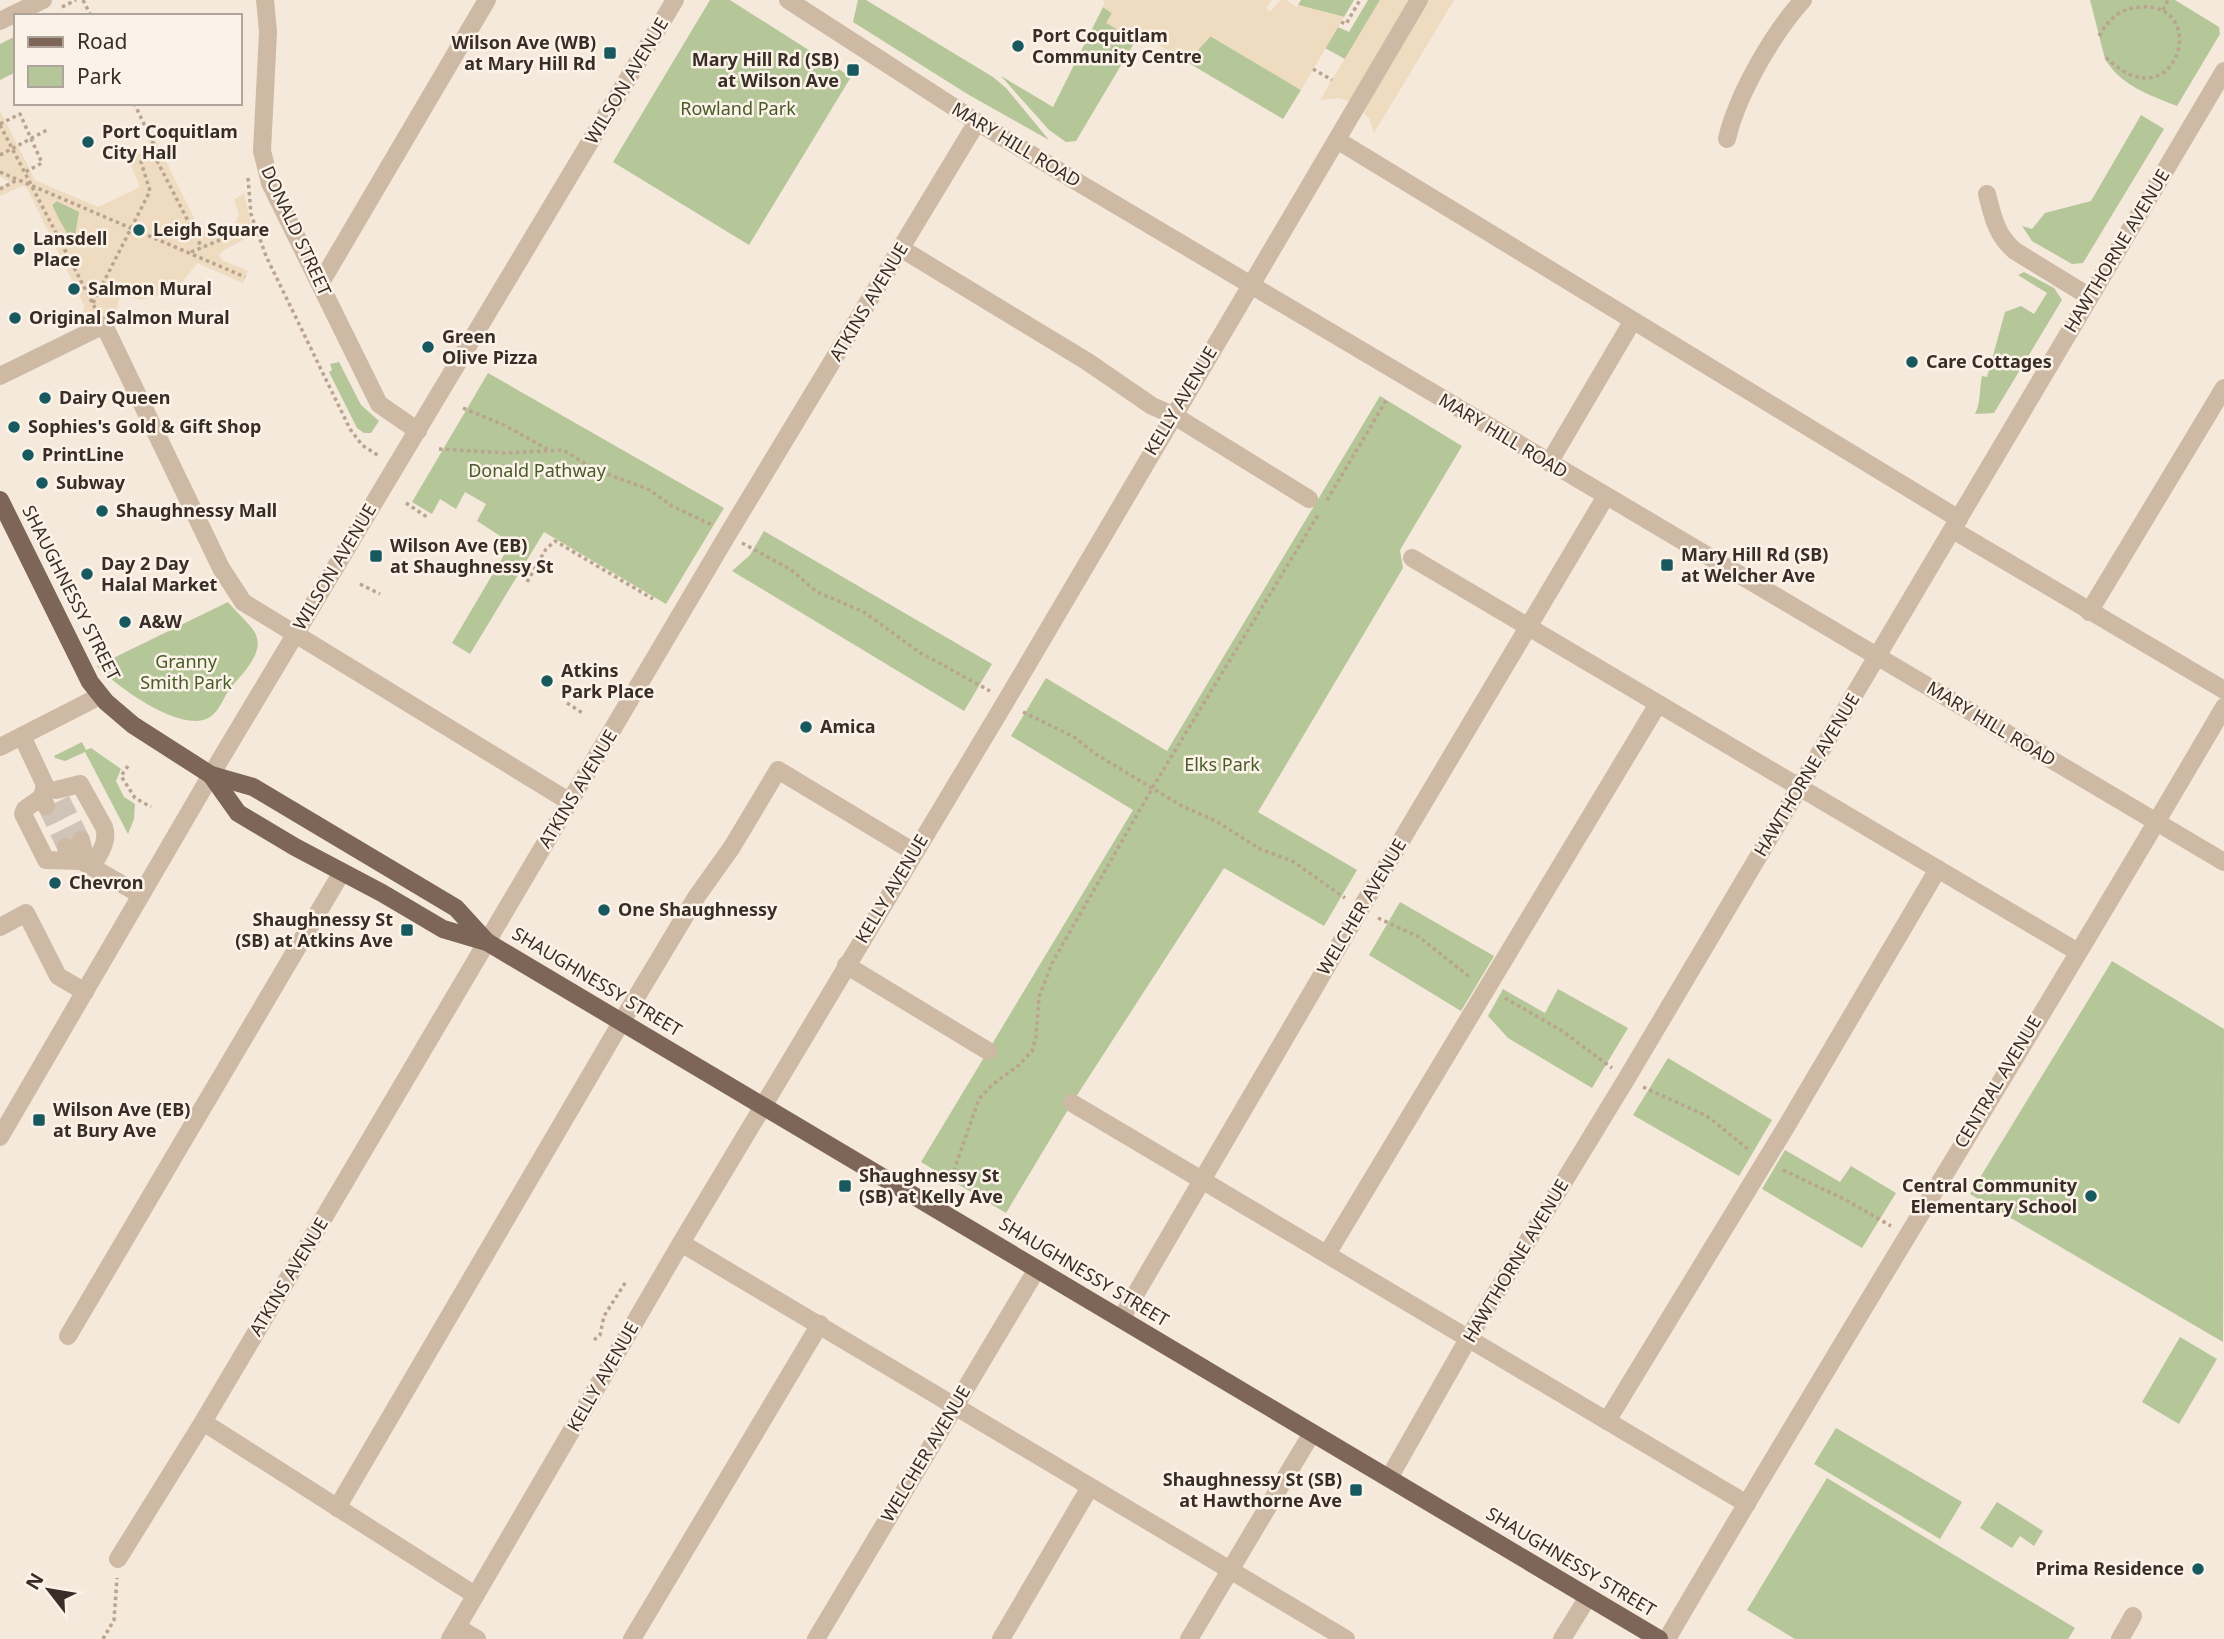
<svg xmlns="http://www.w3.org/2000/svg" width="2224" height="1639" font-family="'Noto Sans',sans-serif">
<rect width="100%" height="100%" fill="#f5e9db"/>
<g fill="#b5c699">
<polygon points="710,0 730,0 851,77 749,245 613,162"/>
<polygon points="858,0 866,0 993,77 1006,88 1049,140 969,95 853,22"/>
<polygon points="1301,0 1354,0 1344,17 1298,5"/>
<polygon points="1368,0 1380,0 1345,59 1325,48 1338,27 1349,32"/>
<path d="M2090 0H2175L2219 27 2220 34 2177 106C2150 95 2121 86 2105 59Z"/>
<polygon points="1103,7 1112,13 1107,23 1136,40 1076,141 1066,142 1049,130 1001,76 1053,107"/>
<polygon points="16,36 16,72 0,80 0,44"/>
<polygon points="1210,36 1301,90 1283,119 1187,62"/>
<polygon points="2141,115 2164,129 2083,263 2072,264 2032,241 2022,226 2032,229 2045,213 2091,201"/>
<polygon points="57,201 80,212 75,237 72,239 68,238 52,205"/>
<path d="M2024 272 2054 288 2062 300 1994 413 1975 414C1981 402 1979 390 1982 376L1987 377 2005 312 2021 306 2034 314 2047 293 2018 275Z"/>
<polygon points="339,362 361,405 379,421 371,433 364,433 357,428 329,372 332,370 330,364"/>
<polygon points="488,373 724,508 666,604 544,532 470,654 452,643 511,543 477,521 486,504 465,492 456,509 440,499 432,514 412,502"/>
<polygon points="1380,396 1462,446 1400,550 1403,568 1258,812 1357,870 1324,926 1224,868 1072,1103 1006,1213 921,1162 1133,810 1011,736 1046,678 1167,751"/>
<polygon points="764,531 992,664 964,711 732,571 750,555"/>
<path d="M228 602C235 611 243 617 250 626 270 647 246 670 232 686 224 695 220 711 210 717 182 735 116 686 97 666Z"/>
<polygon points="82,742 86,750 91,748 121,769 116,781 124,797 135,804 134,819 128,834 85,752 65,761 55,758 54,756"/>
<polygon points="1400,902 1494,956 1461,1011 1369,955"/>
<polygon points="2112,961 2224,1029 2223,1342 1970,1194"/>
<polygon points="1503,989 1545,1013 1558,989 1628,1028 1592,1088 1508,1038 1488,1016"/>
<polygon points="1668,1058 1772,1120 1739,1176 1633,1115"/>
<polygon points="1785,1150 1840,1182 1851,1166 1896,1193 1862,1248 1762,1189"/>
<polygon points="2180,1337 2217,1359 2179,1424 2142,1402"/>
<polygon points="1836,1428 1962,1502 1940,1539 1814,1464"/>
<polygon points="1827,1478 2075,1628 2068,1639 1795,1639 1747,1610"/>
<polygon points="1997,1502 2043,1531 2034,1546 2020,1536 2012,1548 1980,1528"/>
</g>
<g fill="#eedbc0" fill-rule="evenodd">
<polygon points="1102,0 1272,0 1266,8 1270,12 1281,0 1286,0 1297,7 1298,5 1344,17 1301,90 1211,36 1187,62 1140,34 1136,40 1106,23 1112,13 1103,7 1105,2"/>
<polygon points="1380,0 1454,0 1374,133 1369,118 1351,102 1339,98 1320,100"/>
<path d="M0 111 35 180 98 207 140 187 126 154 132 151 135 156 149 148 151 146 148 141 155 139 198 226 203 231 217 236 228 233 234 227 239 214 234 200 244 193 254 237 245 239 224 250 219 255 222 260 248 271 243 283 197 263 181 284 162 295 141 300 121 295 118 302 116 317 109 321 96 316 79 318 83 312 84 305 27 188 22 186 0 196V187L10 182 0 176ZM57 201 79 212 75 236 71 240 52 207 53 203Z"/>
</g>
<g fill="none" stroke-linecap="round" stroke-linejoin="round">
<g stroke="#cfc4b7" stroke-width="18" stroke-dasharray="18 9" stroke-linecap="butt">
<polyline points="61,800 81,840"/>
<polyline points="47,807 66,847"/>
</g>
<g stroke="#baa38f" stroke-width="3.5" stroke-dasharray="3.5 3.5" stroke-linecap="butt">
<polyline points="83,0 91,16"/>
<polyline points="62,7 76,0"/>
<polyline points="2163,10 2168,0"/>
<polyline points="1341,22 1346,24 1360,0"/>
<path d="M2099 36C2109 19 2120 8 2141 7 2203 3 2183 96 2131 75 2121 71 2112 63 2104 56"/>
<polyline points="1313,69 1332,80"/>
<polyline points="134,103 155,147 154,155 202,248"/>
<polyline points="0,124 20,114 42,163 25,172"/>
<polyline points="0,125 95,308"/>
<polyline points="0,155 47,130"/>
<polyline points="0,172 245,277"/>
<polyline points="248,178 251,214 266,256 350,429 362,445 379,456"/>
<polyline points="0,189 17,180"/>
<polyline points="191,252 254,226"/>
<polyline points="93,303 150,191 141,162 154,155"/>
<polyline points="463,408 504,425 549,450"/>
<polyline points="439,449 506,453 563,450 596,470 648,489 672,506 712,525"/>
<polyline points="1327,500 1387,399"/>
<polyline points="406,503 427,517"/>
<polyline points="742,543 790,569 817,592 864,612 919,652 990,691"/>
<polyline points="527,582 546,549 555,541 653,599"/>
<polyline points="360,584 380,594"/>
<polyline points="567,703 584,714"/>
<polyline points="1023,712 1074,737 1097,755 1182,806 1216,821 1260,849 1294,862 1345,898"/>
<polyline points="128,766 121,776 135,798 151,807"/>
<polyline points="1378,918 1419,937 1471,978"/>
<polyline points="1505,998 1562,1031 1612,1068"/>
<polyline points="1643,1087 1707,1116 1749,1150"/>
<polyline points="1783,1170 1846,1200 1891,1226"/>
<polyline points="949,1184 979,1099 992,1085 1019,1065 1032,1051 1036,1037 1039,997 1052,963 1153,787 1318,515"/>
<polyline points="594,1340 600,1335 604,1316 627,1280"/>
<polyline points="103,1639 114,1620 117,1578"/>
</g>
<g stroke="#ceb9a5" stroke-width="18">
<polyline points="265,0 268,32 262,151 270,183 379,404 418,431"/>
<polyline points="788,0 977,122 1074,180 2224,862"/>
<polyline points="0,21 43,0"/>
<path d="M1727 139C1737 95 1773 33 1803 0"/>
<polyline points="1337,140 1959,519"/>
<path d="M1987 194C1993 217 1996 235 2015 251L2090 297"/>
<polyline points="902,249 1088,362 1152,406 1173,415 1309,499"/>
<polyline points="320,284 487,0"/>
<polyline points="0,376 104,325 221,568 243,602 570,802"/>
<polyline points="1549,463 1632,322"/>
<polyline points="1953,530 2224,690"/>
<polyline points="1412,558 2078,952"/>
<polyline points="2089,612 2224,388"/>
<polyline points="22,736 45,785 42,797 46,806"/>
<polyline points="0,747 100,696"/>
<path d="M56 790 80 784 104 827C109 842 99 854 92 867"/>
<polyline points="42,797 25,809 23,814 46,860 81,861 83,848 81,840"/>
<polyline points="66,847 74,857 141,895"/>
<polyline points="0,927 26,913 58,976 85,992"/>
<polyline points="846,965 988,1051"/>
<polyline points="1072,1103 1747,1504"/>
<polyline points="0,1137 211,775 675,0"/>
<polyline points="681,1243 1346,1639"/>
<polyline points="1327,1254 1658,704"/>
<polyline points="1121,1319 1361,908 1606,496"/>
<polyline points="68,1336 342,872"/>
<polyline points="1607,1421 1786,1127 1938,869"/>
<polyline points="203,1422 475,1595"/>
<polyline points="1389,1478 1468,1339 1627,1078 2224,71"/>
<polyline points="337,1508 622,1021 697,896 732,847 778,770 914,852"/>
<polyline points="118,1559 203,1422 728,534 977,122"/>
<polyline points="457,1627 477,1639"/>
<polyline points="450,1639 681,1243 1006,701 1419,0"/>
<polyline points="632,1639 820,1324"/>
<polyline points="816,1639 1037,1269"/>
<polyline points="1001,1639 1090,1487"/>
<polyline points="1189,1639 1312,1433"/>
<polyline points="1562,1639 1588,1597"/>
<path d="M1667 1639C1849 1326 2042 1020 2224 707"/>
<polyline points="2120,1639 2133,1616"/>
</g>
<g stroke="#7d6557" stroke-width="18">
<polyline points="0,500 90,682 106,702 133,725 211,775 253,787 456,908 487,942"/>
<polyline points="211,775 238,813 295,847 382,893 443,929 487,942 1659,1639"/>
</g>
</g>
<g fill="#185960" stroke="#fcf3e8" stroke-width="2.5">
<circle cx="1018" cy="46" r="7"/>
<rect x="603" y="46" width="14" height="14" rx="3.5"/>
<rect x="846" y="63" width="14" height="14" rx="3.5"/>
<circle cx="88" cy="142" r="7"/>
<circle cx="139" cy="230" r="7"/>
<circle cx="19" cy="249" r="7"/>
<circle cx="74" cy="289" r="7"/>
<circle cx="15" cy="318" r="7"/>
<circle cx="428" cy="347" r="7"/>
<circle cx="1912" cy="362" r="7"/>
<circle cx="45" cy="398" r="7"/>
<circle cx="14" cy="427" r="7"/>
<circle cx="28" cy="455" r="7"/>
<circle cx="42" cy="483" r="7"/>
<circle cx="102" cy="511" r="7"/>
<rect x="369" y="549" width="14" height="14" rx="3.5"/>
<rect x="1660" y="558" width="14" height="14" rx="3.5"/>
<circle cx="87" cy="574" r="7"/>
<circle cx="125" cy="622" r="7"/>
<circle cx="547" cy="681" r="7"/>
<circle cx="806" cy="727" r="7"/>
<circle cx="55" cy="883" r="7"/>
<circle cx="604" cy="910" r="7"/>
<rect x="400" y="923" width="14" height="14" rx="3.5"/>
<rect x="32" y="1113" width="14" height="14" rx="3.5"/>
<rect x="838" y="1179" width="14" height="14" rx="3.5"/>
<circle cx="2091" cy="1196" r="7"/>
<rect x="1349" y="1483" width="14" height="14" rx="3.5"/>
<circle cx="2198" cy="1569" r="7"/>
</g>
<g text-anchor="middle" stroke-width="5" stroke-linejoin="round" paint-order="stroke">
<g font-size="18" font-weight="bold" fill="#392e27" stroke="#fcf3e8" text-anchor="start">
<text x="1032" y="42">Port Coquitlam<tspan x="1032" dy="21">Community Centre</tspan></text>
<text x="596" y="49" text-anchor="end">Wilson Ave (WB)<tspan x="596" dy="21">at Mary Hill Rd</tspan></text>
<text x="839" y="66" text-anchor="end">Mary Hill Rd (SB)<tspan x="839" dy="21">at Wilson Ave</tspan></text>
<text x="102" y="138">Port Coquitlam<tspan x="102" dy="21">City Hall</tspan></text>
<text x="153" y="236">Leigh Square</text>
<text x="33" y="245">Lansdell<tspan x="33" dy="21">Place</tspan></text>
<text x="88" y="295">Salmon Mural</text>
<text x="29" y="324">Original Salmon Mural</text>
<text x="442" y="343">Green<tspan x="442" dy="21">Olive Pizza</tspan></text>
<text x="1926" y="368">Care Cottages</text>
<text x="59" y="404">Dairy Queen</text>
<text x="28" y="433">Sophies's Gold &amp; Gift Shop</text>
<text x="42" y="461">PrintLine</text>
<text x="56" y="489">Subway</text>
<text x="116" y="517">Shaughnessy Mall</text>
<text x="390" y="552">Wilson Ave (EB)<tspan x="390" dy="21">at Shaughnessy St</tspan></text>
<text x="1681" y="561">Mary Hill Rd (SB)<tspan x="1681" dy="21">at Welcher Ave</tspan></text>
<text x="101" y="570">Day 2 Day<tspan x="101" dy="21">Halal Market</tspan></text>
<text x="139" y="628">A&amp;W</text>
<text x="561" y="677">Atkins<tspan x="561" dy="21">Park Place</tspan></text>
<text x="820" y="733">Amica</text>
<text x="69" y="889">Chevron</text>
<text x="618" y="916">One Shaughnessy</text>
<text x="393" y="926" text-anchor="end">Shaughnessy St<tspan x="393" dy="21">(SB) at Atkins Ave</tspan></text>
<text x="53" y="1116">Wilson Ave (EB)<tspan x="53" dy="21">at Bury Ave</tspan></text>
<text x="859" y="1182">Shaughnessy St<tspan x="859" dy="21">(SB) at Kelly Ave</tspan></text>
<text x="2077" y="1192" text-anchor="end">Central Community<tspan x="2077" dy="21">Elementary School</tspan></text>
<text x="1342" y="1486" text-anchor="end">Shaughnessy St (SB)<tspan x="1342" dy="21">at Hawthorne Ave</tspan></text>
<text x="2184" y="1575" text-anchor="end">Prima Residence</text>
</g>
<g font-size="18" fill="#392e27" stroke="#fcf3e8">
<text transform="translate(627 81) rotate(-59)" y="6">WILSON AVENUE</text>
<text transform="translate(1016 145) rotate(31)" y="6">MARY HILL ROAD</text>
<text transform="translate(296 231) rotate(65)" y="6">DONALD STREET</text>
<text transform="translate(2117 251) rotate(-59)" y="6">HAWTHORNE AVENUE</text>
<text transform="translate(869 302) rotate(-59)" y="6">ATKINS AVENUE</text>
<text transform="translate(1181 401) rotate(-59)" y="6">KELLY AVENUE</text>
<text transform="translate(1503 436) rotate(31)" y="6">MARY HILL ROAD</text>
<text transform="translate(335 567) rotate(-59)" y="6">WILSON AVENUE</text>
<text transform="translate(71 593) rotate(63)" y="6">SHAUGHNESSY STREET</text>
<text transform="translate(1991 724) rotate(31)" y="6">MARY HILL ROAD</text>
<text transform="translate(1807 775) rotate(-59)" y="6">HAWTHORNE AVENUE</text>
<text transform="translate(578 789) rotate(-59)" y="6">ATKINS AVENUE</text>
<text transform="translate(892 889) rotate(-59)" y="6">KELLY AVENUE</text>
<text transform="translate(1362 907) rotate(-59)" y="6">WELCHER AVENUE</text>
<text transform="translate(597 982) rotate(31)" y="6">SHAUGHNESSY STREET</text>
<text transform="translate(1998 1082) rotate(-59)" y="6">CENTRAL AVENUE</text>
<text transform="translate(1516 1261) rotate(-59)" y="6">HAWTHORNE AVENUE</text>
<text transform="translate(1084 1272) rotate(31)" y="6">SHAUGHNESSY STREET</text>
<text transform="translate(289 1277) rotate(-59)" y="6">ATKINS AVENUE</text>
<text transform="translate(603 1377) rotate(-60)" y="6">KELLY AVENUE</text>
<text transform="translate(926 1454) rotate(-59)" y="6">WELCHER AVENUE</text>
<text transform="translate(1571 1562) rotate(31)" y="6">SHAUGHNESSY STREET</text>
</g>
<g font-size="18" fill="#475b28" stroke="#fcf3e8">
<text x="738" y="115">Rowland Park</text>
<text x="537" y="477">Donald Pathway</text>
<text x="186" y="668">Granny<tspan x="186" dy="21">Smith Park</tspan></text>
<text x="1222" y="771">Elks Park</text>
</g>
</g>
<rect x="14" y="14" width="228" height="91" fill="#fcf3e8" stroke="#aea49b" stroke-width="2"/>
<rect x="28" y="37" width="35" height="10" fill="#7d6557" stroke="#aea49b" stroke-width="2"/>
<text x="77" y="49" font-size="21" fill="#392e27">Road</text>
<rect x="28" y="66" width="35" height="21" fill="#b5c699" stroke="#aea49b" stroke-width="2"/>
<text x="77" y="84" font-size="21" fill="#392e27">Park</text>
<g transform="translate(49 1590) rotate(301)" stroke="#fcf3e8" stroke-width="5" paint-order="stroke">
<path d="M0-5L12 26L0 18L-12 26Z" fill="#392e27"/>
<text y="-10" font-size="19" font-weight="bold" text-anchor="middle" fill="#392e27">N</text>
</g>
</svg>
